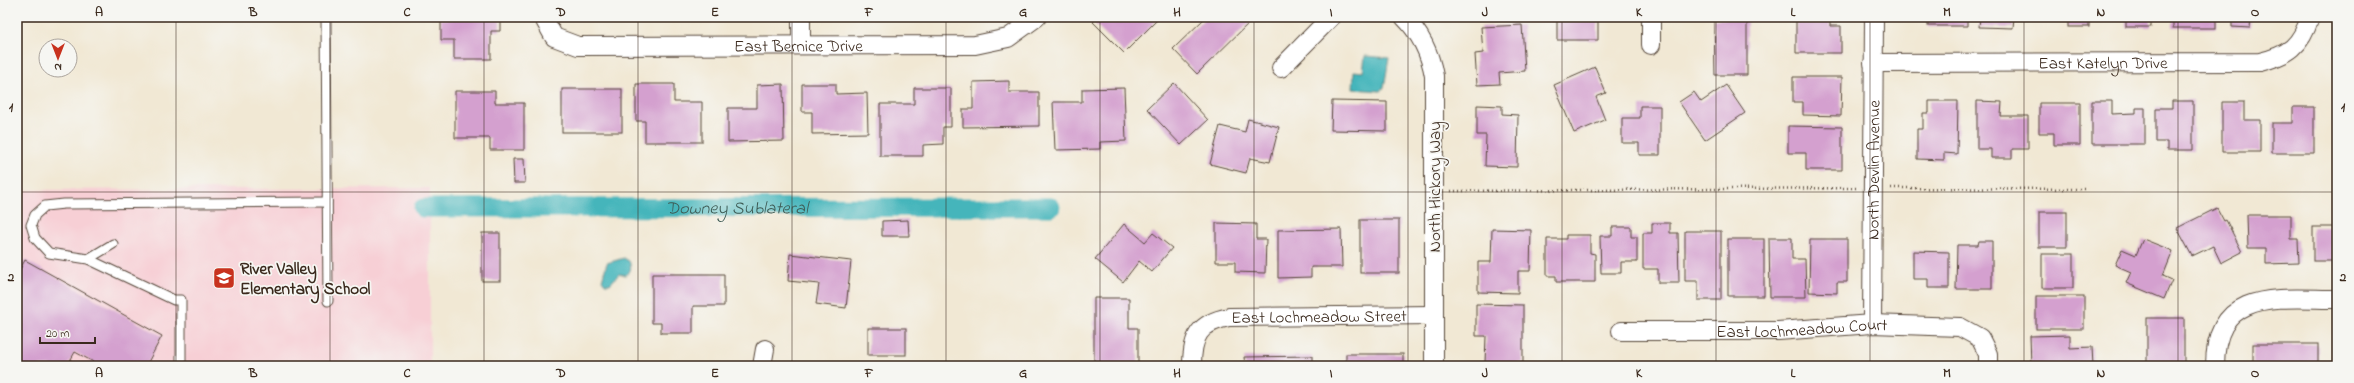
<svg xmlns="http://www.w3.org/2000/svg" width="2354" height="383" font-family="'Indie Flower',sans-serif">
<rect width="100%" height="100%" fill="#f6f6f2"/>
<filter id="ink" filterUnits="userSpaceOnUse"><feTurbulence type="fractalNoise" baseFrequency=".025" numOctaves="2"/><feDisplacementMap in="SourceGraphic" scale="8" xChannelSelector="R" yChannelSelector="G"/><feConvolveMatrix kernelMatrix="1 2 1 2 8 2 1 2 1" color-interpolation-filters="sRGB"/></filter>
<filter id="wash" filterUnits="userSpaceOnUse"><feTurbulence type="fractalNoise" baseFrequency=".012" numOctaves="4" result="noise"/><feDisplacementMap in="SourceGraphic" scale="16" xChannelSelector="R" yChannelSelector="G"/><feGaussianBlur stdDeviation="0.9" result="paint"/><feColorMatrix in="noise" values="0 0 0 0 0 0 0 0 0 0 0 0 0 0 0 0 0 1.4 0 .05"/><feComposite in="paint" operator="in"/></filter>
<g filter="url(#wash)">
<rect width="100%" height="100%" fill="#f1e8d4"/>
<polygon fill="#f7cfd5" points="430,188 430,366 17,366 17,190"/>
<g fill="#45b5bb" stroke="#40706c">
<polygon points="1365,56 1389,58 1384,88 1380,91 1353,89 1354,71 1363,72"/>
<path d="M624 258 629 261C632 268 631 271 626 275L619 274 610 284H605L602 280 607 263Z"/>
</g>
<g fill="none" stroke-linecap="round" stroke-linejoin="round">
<path stroke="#45b5bb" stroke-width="19" id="s1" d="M423 208 1051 207"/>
</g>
<g id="blocks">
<g fill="#d4a0cf">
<polygon points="453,17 500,17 500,31 491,31 491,59 454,59 454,40 441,40 441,19 453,19"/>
<polygon points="1098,17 1160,17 1124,53 1093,22"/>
<polygon points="1206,17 1255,17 1197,74 1173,49"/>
<polygon points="1557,17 1598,18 1598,40 1557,40"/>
<polygon points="1796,17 1830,17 1830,26 1841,26 1841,53 1796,53"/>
<rect x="1928" y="17" width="39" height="9"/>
<polygon points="1980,17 2014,17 2013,28 1979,27"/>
<rect x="2068" y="17" width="21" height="10"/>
<rect x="2126" y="17" width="25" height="10"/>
<rect x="2173" y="17" width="43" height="11"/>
<polygon points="2232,17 2251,17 2250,28 2232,27"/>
<polygon points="1714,19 1747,19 1747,75 1715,75"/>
<polygon points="1522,25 1525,71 1499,73 1500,84 1477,85 1475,54 1483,53 1481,27"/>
<polygon points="1595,67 1606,93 1596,97 1605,120 1574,133 1554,85"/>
<polygon points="1793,77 1842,77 1841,116 1803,115 1803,102 1793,102"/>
<polygon points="1009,81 1009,92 1039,92 1039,126 963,127 963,109 973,109 973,82"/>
<polygon points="1174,83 1208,120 1181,145 1147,109"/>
<polygon points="636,84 674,84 674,102 702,102 702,142 645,142 645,121 636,121"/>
<polygon points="783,84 784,141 728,142 728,108 757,108 757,85"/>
<polygon points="802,84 836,84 836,94 867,93 868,133 812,134 812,112 802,112"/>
<polygon points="1726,85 1745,113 1705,140 1679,102 1694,92 1701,102"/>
<polygon points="914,88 951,88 951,127 943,127 943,144 923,145 923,156 880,156 880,104 914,104"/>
<polygon points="1124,88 1126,141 1100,142 1100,149 1055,150 1053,102 1082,102 1082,89"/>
<rect x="562" y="89" width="60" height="43"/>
<polygon points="455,91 495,91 495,103 524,103 524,150 490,150 490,138 455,138"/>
<polygon points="1332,101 1387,102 1387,131 1331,130"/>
<polygon points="1929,101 1958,101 1957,154 1944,153 1944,160 1917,159 1917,129 1923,129 1923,113 1929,113"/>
<polygon points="1977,101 2002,102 2001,116 2028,116 2028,149 2012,149 2012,158 1991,158 1991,149 1977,149"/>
<polygon points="2092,101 2112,101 2112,114 2136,113 2136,108 2145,108 2145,144 2092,144"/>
<polygon points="2172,101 2193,101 2193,150 2167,150 2167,142 2156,142 2156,108 2172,108"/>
<polygon points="2222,102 2244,102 2244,120 2260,120 2260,152 2222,152"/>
<polygon points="2039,103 2080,103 2080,145 2054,145 2054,133 2039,133"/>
<polygon points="1477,105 1502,106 1502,114 1518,115 1517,167 1485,166 1486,135 1477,135"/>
<polygon points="1640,106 1660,106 1660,155 1639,155 1639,143 1622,143 1622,118 1640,118"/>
<polygon points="2293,107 2314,107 2314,153 2272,153 2272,123 2293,123"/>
<polygon points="1248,119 1279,127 1270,162 1250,158 1246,173 1210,164 1220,126 1245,132"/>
<polygon points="1788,126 1842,127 1842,170 1806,170 1806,153 1788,153"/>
<polygon points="513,159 524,159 525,183 514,183"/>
<polygon points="2217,208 2224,221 2226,220 2242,252 2221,263 2213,246 2192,256 2177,228"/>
<rect x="2039" y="212" width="28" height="35"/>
<polygon points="2247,215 2291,215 2291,239 2298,239 2299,263 2266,264 2266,248 2248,248"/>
<polygon points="908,220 909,236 882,236 882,221"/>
<rect x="1360" y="220" width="39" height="53"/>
<polygon points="1216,223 1256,224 1256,239 1266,239 1265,273 1235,272 1235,262 1216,262"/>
<polygon points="1652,223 1670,223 1670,233 1678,233 1679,283 1658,283 1658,269 1643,269 1643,233 1652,233"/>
<polygon points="1124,224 1145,242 1153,233 1172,248 1152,272 1139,261 1123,282 1095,259"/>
<polygon points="1612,227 1631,227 1631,237 1637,237 1637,262 1621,262 1621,273 1601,273 1600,236 1612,236"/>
<rect x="2313" y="227" width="24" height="34"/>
<polygon points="1341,229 1342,267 1311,267 1311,277 1278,278 1278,230"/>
<polygon points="1492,229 1531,230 1530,271 1518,271 1518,293 1478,292 1478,262 1491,262"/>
<polygon points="1685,231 1721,231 1721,300 1698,300 1698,281 1685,281"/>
<rect x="482" y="233" width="18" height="48"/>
<polygon points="1566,235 1590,235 1590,253 1595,254 1595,282 1556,282 1556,276 1547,276 1547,239 1566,239"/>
<polygon points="1769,238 1792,238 1792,259 1805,259 1806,297 1770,297"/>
<rect x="1728" y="239" width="36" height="57"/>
<polygon points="1810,239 1847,239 1847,282 1837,282 1837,293 1809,292"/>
<polygon points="2143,239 2173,251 2163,276 2172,280 2164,299 2126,283 2131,272 2115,265 2122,249 2136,255"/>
<polygon points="1979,241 1992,241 1992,289 1956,289 1957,245 1978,245"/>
<polygon points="1913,251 1949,252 1949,288 1928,288 1928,279 1913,279"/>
<polygon points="790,254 851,261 846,308 816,304 819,284 788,281"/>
<rect x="2042" y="254" width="31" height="34"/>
<polygon points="25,260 162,336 146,366 101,366 75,352 67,366 17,366 17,275"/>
<polygon points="652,274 724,274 724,306 693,306 693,333 661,333 661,323 652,323"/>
<rect x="2036" y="296" width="48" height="33"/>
<polygon points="1094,298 1129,298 1129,328 1138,328 1138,365 1094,365"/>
<polygon points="1476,304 1523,305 1523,363 1485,363 1486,336 1476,336"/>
<rect x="2147" y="318" width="37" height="48"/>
<rect x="868" y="328" width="38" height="27"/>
<polygon points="2070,335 2070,348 2092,347 2093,366 2031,366 2030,336"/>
<rect x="2253" y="344" width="65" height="22"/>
<rect x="1346" y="354" width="57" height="12"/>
<polygon points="1312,356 1312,366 1245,366 1244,357"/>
</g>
</g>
</g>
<g filter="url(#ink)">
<use href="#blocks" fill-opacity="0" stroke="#564639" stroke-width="1"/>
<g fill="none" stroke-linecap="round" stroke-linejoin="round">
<g stroke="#564639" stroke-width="11">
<g id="service">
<polyline points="326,17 328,301"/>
<polyline points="88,259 113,244"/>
<polyline points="181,366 181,300 174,300 88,259 49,253 35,238 31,225 35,215 45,206 64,204 327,202"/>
</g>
</g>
<g stroke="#564639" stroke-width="20">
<g id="minor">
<path id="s2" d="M543 17 554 37 578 46 975 45 1008 38 1037 17"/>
<polyline points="801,17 801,45"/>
<path d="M1404 17C1421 34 1430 53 1434 76V366"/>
<polyline points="1651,45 1651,17"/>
<path id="s3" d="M1873 63 2260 62C2289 55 2301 46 2310 17"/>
<polyline points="1281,68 1331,17"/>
<path id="s4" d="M1872 324 1874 17"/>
<path id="s5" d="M1621 331H1778L1872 324 1960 327 1980 338 1988 354V366"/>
<polyline points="762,366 765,349"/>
<path id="s6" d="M1192 366C1192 336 1199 323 1229 317L1434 315"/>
<path d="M2215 366C2215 287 2280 299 2337 299"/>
</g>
</g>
<g stroke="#564639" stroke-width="2.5" stroke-dasharray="1 3" stroke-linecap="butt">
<polyline points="1891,188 2086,189"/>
<polyline points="1451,191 1856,188"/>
</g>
<use href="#service" stroke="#fff" stroke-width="9"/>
<use href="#minor" stroke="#fff" stroke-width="18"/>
</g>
</g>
<path fill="none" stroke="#3b2a1e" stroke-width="1" stroke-opacity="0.55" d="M176 17V366M330 17V366M484 17V366M638 17V366M792 17V366M946 17V366M1100 17V366M1254 17V366M1408 17V366M1562 17V366M1716 17V366M1870 17V366M2024 17V366M2178 17V366M17 192H2337"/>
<defs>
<g id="school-square" transform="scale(1.15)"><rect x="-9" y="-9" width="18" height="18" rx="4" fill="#c8321e" stroke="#f6f6f2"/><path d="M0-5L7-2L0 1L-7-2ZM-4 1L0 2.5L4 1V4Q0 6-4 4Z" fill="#fff"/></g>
</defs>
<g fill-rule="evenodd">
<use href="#school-square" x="224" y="278"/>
</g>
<g text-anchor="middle" stroke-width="3.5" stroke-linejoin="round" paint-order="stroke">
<g font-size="17" fill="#3b2a1e" stroke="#f6f6f2">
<text dy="6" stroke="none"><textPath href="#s2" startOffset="269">East Bernice Drive</textPath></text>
<text dy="6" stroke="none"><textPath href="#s3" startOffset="230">East Katelyn Drive</textPath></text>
<text dy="6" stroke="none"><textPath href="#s4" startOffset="154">North Devlin Avenue</textPath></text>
<text transform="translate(1434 187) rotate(-90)" y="6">North Hickory Way</text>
<text dy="6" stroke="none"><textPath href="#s6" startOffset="159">East Lochmeadow Street</textPath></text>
<text dy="6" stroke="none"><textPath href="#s5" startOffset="181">East Lochmeadow Court</textPath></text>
</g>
<g font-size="17" font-weight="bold" fill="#3b2a1e" stroke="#f6f6f2" text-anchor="start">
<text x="240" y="274">River Valley<tspan x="240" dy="20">Elementary School</tspan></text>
</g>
<g font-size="18" font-style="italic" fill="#3e5b55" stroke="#f6f6f2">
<text dy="6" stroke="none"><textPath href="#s1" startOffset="314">Downey Sublateral</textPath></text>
</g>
</g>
<rect width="2354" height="383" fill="none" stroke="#f6f6f2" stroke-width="44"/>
<g transform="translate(58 58) rotate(180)"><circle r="19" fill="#f6f6f2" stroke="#aba49d"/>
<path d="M0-3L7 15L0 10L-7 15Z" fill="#c8321e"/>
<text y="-6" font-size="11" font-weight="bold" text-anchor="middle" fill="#3b2a1e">N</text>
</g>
<path d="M40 337v6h55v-6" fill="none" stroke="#3b2a1e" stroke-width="2"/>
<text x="46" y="337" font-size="12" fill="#3b2a1e" stroke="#f6f6f2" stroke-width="3" paint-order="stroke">20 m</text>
<rect x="22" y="22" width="2310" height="339" fill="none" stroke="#3b2a1e" stroke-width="1.5"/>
<g font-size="13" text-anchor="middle" font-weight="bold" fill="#3b2a1e">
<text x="99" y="16">A</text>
<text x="253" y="16">B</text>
<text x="407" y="16">C</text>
<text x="561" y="16">D</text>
<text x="715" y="16">E</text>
<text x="869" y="16">F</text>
<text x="1023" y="16">G</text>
<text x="1177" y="16">H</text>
<text x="1331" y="16">I</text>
<text x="1485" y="16">J</text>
<text x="1639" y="16">K</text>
<text x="1793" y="16">L</text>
<text x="1947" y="16">M</text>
<text x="2101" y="16">N</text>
<text x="2255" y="16">O</text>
<text x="11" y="111">1</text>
<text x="2343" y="111">1</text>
<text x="11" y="281">2</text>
<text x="2343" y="281">2</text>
<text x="99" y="377">A</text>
<text x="253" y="377">B</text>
<text x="407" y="377">C</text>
<text x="561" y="377">D</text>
<text x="715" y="377">E</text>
<text x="869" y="377">F</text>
<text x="1023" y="377">G</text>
<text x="1177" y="377">H</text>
<text x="1331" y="377">I</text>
<text x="1485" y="377">J</text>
<text x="1639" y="377">K</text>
<text x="1793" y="377">L</text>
<text x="1947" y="377">M</text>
<text x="2101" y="377">N</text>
<text x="2255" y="377">O</text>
</g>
</svg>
